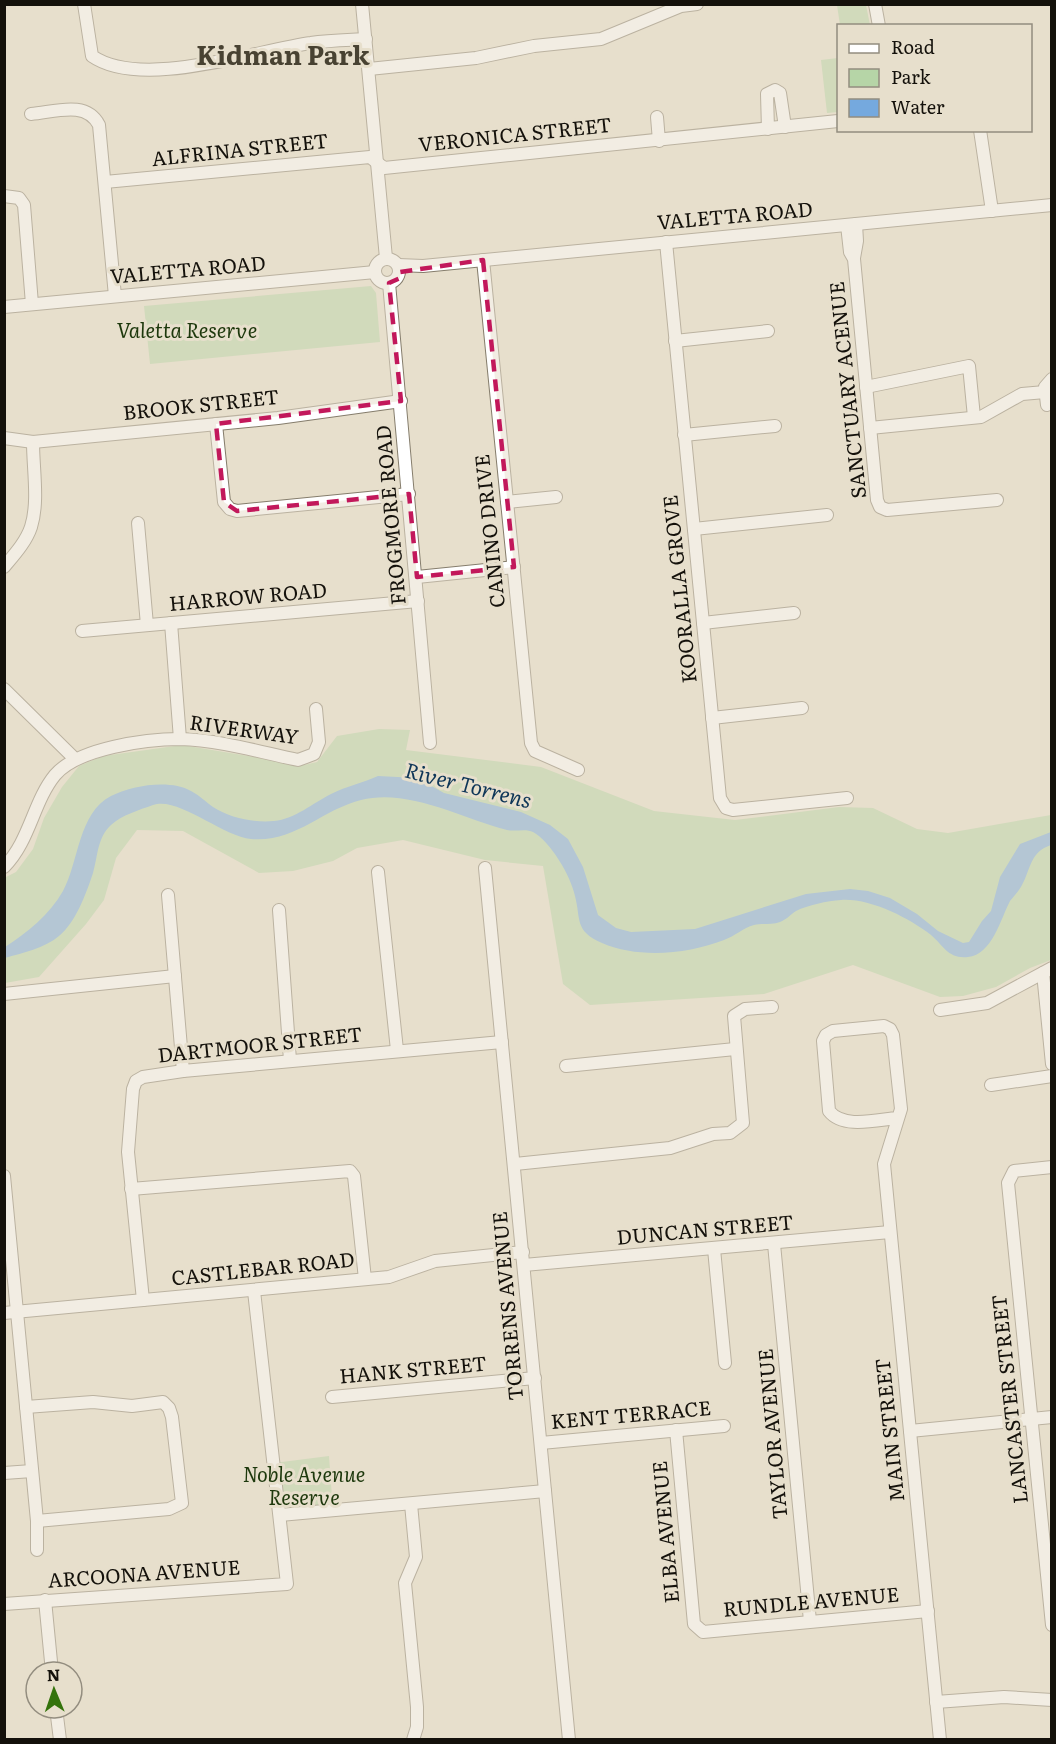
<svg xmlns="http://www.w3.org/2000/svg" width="1056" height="1744" font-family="Literata,serif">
<rect width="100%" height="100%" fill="#e7dfcc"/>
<g fill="#b6d5a7">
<polygon points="837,5 866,5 870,25 840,25"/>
<polygon points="838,58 838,112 827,113 821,60"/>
<polygon points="371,286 376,293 380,342 150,364 144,306"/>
<polygon points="379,729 410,730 406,750 541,767 654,811 735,820 839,807 873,808 917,829 948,833 1051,815 1051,960 1030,968 996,987 963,996 940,997 853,965 764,994 590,1005 563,984 543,866 485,860 403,840 357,848 333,861 293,871 259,873 183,831 137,830 116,858 104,900 86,924 39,977 5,983 4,878 16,872 33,849 44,818 62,787 79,766 103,756 182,745 304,765 317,762 337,736"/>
<polygon points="329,1456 333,1511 280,1515 274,1463"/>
</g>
<path fill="#75a9de" d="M378 776 417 778 444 793 521 812 550 825 568 839 583 867 598 915 616 928 631 932 695 929 806 894 850 889 868 891 890 898 917 914 938 931 963 943 969 942 982 921 991 911 1000 877 1020 844 1051 832V845C1030 852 1031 868 1022 885 1019 891 1014 896 1010 901 1001 918 992 955 968 957 948 959 944 946 931 935 909 918 870 898 841 900 827 901 808 905 796 911 791 914 786 920 780 922 772 925 762 923 754 925 743 928 735 936 724 940 688 954 639 959 602 943 574 931 581 919 575 896 571 876 550 841 533 832 526 828 515 832 507 830 461 818 408 788 361 800 321 810 295 843 251 839 222 836 178 796 153 805 139 810 122 815 111 825 97 838 98 856 93 873 86 894 76 922 59 936 45 948 22 953 5 958V947C27 933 50 914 63 891 79 862 78 813 111 796 132 785 171 779 191 791 199 795 206 802 213 807 230 818 254 823 274 821 295 819 313 803 331 794 347 786 362 783 378 776Z"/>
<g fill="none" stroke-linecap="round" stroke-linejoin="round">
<g stroke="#857d6c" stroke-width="14">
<g id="minor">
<path d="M84 4 92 56C141 90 254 51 311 43 329 40 348 40 366 39"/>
<polyline points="362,4 386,258"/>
<polyline points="875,4 879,26"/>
<polyline points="369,69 476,58 534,46 601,39 681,6 697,4"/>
<path d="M31 114C55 112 86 100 99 125L115 296"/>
<polyline points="657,117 659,141"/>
<polyline points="768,129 767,94 775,90 780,93 785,127"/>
<polyline points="980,130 992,211"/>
<polyline points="105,182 370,157 384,168 838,121"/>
<polyline points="4,196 19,198 24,205 32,304"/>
<polyline points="847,225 850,252 854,259 877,500 880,507 887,510 997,500"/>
<polyline points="666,242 720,798 726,808 733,810 847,798"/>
<polyline points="854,258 857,241 856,224"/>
<circle cx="387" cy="271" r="12"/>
<polyline points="483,260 531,743 535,751 578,770"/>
<polyline points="398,265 423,266 1052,205"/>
<polyline points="389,283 430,743"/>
<polyline points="4,307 375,272"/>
<polyline points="675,341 768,331"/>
<polyline points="866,387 969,366 974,417"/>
<polyline points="1047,405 1045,387 1052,379"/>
<polyline points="216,424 224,502 230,509 237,511 409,494"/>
<polyline points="870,428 981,417 1022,394 1045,392"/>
<polyline points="684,435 775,426"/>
<polyline points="4,438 33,442 278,418 401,401"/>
<polyline points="507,502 556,497"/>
<polyline points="138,523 147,625"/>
<polyline points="694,529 827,515"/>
<path d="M4 567C14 555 26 542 31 527 39 502 33 469 33 442"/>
<polyline points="417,577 514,567"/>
<polyline points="171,623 180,739"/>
<polyline points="703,623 794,613"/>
<polyline points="82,631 418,601"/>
<polyline points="4,689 75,759"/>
<polyline points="712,718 802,708"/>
<path d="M4 867C30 841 33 802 55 775 78 748 147 739 180 739 219 740 260 752 298 760L314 754 319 742 316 709"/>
<polyline points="485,868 569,1740"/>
<polyline points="378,872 397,1050"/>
<polyline points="168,895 183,1071"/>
<polyline points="279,910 290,1060"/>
<polyline points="1043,973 1052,1064"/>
<polyline points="4,994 175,976"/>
<polyline points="940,1010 987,1003 1052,968"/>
<polyline points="566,1066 735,1049"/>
<polyline points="991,1085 1052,1076"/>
<path d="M897 1118C876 1120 843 1129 829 1111L823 1041 826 1035 833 1031 884 1026 890 1029 893 1035 901 1109 884 1164 940 1740"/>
<polyline points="515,1164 670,1148 713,1134 730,1133 743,1123 734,1016 745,1009 772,1007"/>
<polyline points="1052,1167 1014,1171 1008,1183 1052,1625"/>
<polyline points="4,1176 37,1521 37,1550"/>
<polyline points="131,1189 350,1171 354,1176 365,1279"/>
<polyline points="774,1244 810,1621"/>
<polyline points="714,1249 725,1363"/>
<polyline points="524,1265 890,1232"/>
<polyline points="143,1300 128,1152 133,1089 136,1081 143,1077 183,1071 502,1042"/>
<polyline points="4,1313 389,1277 435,1261 523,1252"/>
<polyline points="332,1397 535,1378"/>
<polyline points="26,1407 93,1402 132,1406 163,1402 169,1408 172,1417 182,1503 169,1509 37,1521"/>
<polyline points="676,1430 694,1624 703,1632 928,1611"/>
<polyline points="910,1431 1052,1417"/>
<polyline points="541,1443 724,1426"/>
<polyline points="4,1473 32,1471"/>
<polyline points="411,1504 416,1557 405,1583 417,1707 417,1727 413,1740"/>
<polyline points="280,1515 545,1491"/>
<polyline points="45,1600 52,1672"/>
<polyline points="4,1604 287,1584 254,1291"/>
<polyline points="936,1702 1004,1697 1052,1700"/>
<polyline points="56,1708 60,1740"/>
</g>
</g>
<use href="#minor" stroke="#fff" stroke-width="12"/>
</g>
<path d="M0 0H1056V1744H0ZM483 260 514 567 417 577 409 494 237 511 224 502 216 424 401 401 389 283 400 278V272Z" fill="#e7dfcc" fill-opacity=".55" fill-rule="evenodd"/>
<path fill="none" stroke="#c2185b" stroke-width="4.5" stroke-dasharray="12 8" stroke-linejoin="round" d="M483 260 514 567 417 577 409 494 237 511 224 502 216 424 401 401 389 283 400 278V272Z"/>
<g text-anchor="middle" stroke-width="6" stroke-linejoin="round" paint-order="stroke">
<g font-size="20" fill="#14110b" stroke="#e7dfcc">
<text transform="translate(515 135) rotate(-6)" y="7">VERONICA STREET</text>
<text transform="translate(240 150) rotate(-6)" y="7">ALFRINA STREET</text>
<text transform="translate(735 216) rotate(-5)" y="7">VALETTA ROAD</text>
<text transform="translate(188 270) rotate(-5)" y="7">VALETTA ROAD</text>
<text transform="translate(848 390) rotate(-96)" y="7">SANCTUARY ACENUE</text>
<text transform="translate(201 405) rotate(-6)" y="7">BROOK STREET</text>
<text transform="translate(391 515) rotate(-95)" y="7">FROGMORE ROAD</text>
<text transform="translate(490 531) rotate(-96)" y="7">CANINO DRIVE</text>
<text transform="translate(680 589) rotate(-96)" y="7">KOORALLA GROVE</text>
<text transform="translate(248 597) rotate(-5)" y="7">HARROW ROAD</text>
<text transform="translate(244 730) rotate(8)" y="7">RIVERWAY</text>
<text transform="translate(260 1045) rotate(-6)" y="7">DARTMOOR STREET</text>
<text transform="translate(705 1230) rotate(-5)" y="7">DUNCAN STREET</text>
<text transform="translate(263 1269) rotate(-6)" y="7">CASTLEBAR ROAD</text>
<text transform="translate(508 1306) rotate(-95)" y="7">TORRENS AVENUE</text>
<text transform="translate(413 1370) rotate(-5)" y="7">HANK STREET</text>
<text transform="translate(1010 1399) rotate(-96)" y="7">LANCASTER STREET</text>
<text transform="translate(631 1415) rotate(-5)" y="7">KENT TERRACE</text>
<text transform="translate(890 1430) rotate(-96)" y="7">MAIN STREET</text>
<text transform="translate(773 1434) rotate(-95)" y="7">TAYLOR AVENUE</text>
<text transform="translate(666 1532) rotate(-95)" y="7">ELBA AVENUE</text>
<text transform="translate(144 1574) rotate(-4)" y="7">ARCOONA AVENUE</text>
<text transform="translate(811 1602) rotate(-5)" y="7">RUNDLE AVENUE</text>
</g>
<g font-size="20" font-style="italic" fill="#1d380c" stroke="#e7dfcc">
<text x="187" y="338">Valetta Reserve</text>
<text x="304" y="1482">Noble Avenue<tspan x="304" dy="23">Reserve</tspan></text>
</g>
<g font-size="21" font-style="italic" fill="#0e3557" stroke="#e7dfcc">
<text transform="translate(468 786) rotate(14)" y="7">River Torrens</text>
</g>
<g font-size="26" font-weight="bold" fill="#484232" stroke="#e7dfcc">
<text x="283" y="65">Kidman Park</text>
</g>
</g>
<rect width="1056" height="1744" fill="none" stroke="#14110b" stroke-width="12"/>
<rect x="837" y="24" width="195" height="108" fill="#e7dfcc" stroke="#938d7f" stroke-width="1.5"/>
<rect x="849" y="44" width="30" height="9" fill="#ffffff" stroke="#938d7f" stroke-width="1.5"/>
<text x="891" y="54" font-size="18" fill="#14110b">Road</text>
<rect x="849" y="69" width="30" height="18" fill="#b6d5a7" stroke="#938d7f" stroke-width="1.5"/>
<text x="891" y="84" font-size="18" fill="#14110b">Park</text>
<rect x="849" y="99" width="30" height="18" fill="#75a9de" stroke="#938d7f" stroke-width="1.5"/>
<text x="891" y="114" font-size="18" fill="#14110b">Water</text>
<g transform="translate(54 1690) rotate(358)"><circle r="28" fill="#e7dfcc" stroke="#938d7f" stroke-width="1.5"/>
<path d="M0-4.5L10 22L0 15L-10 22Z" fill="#34730c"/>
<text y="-9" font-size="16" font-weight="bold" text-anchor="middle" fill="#14110b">N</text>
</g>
</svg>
